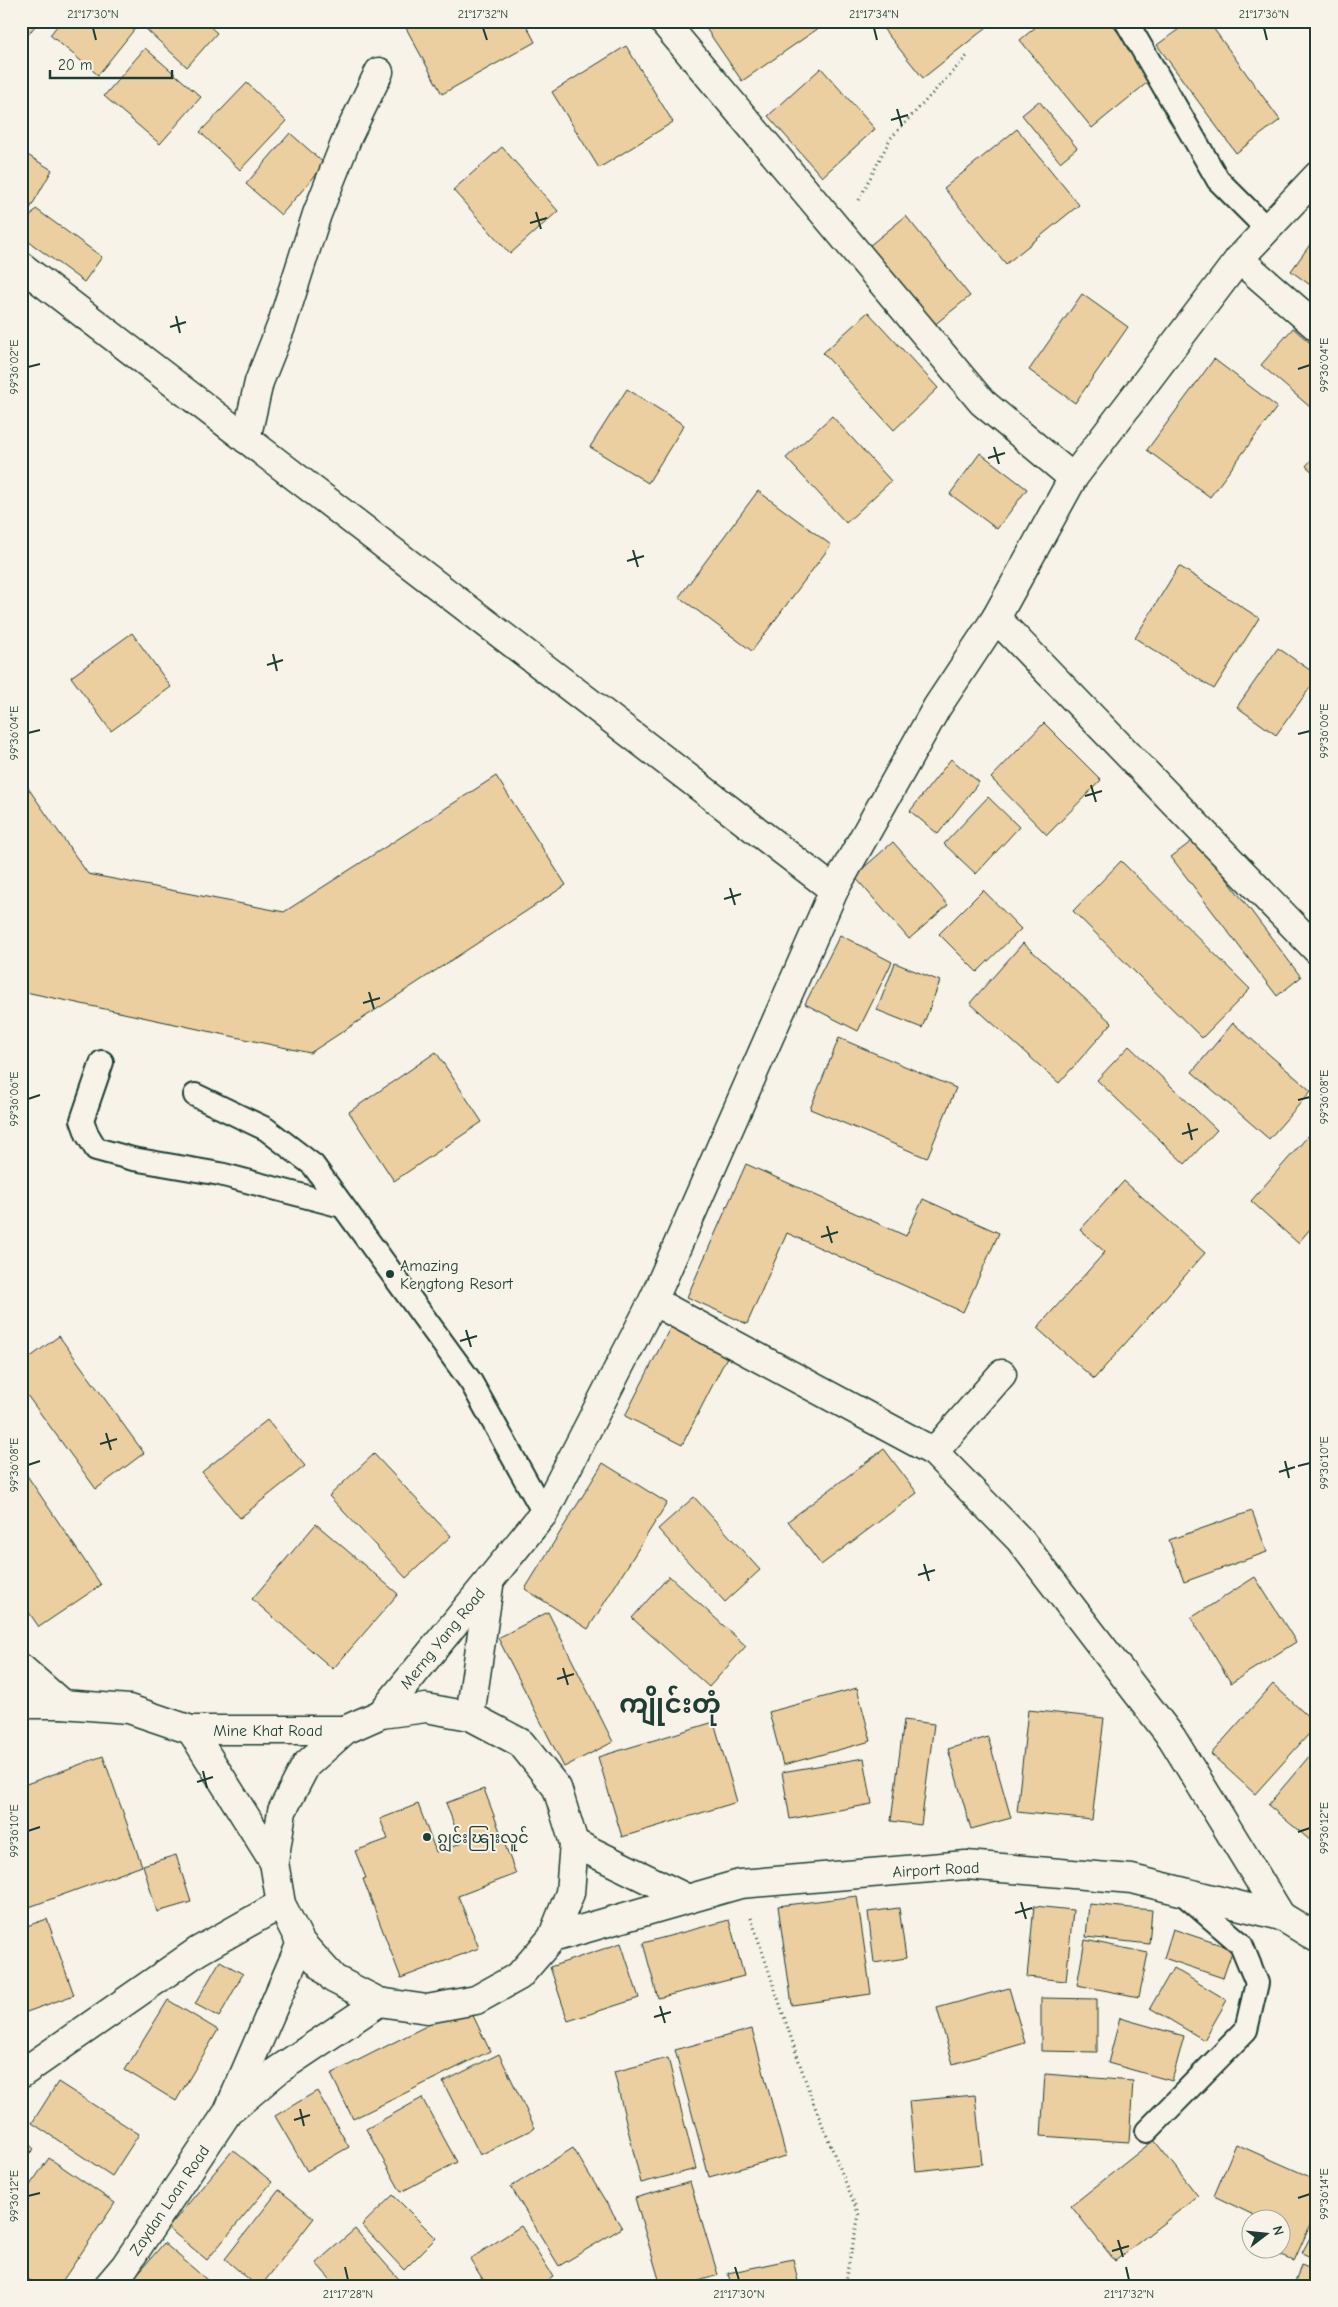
<svg xmlns="http://www.w3.org/2000/svg" width="1338" height="2307" font-family="'Comic Neue','Noto Sans Myanmar',sans-serif">
<rect width="100%" height="100%" fill="#f7f3e8"/>
<filter id="ink" filterUnits="userSpaceOnUse"><feTurbulence type="fractalNoise" baseFrequency=".02" numOctaves="2"/><feDisplacementMap in="SourceGraphic" scale="10" xChannelSelector="R" yChannelSelector="G"/><feConvolveMatrix kernelMatrix="1 2 1 2 8 2 1 2 1" color-interpolation-filters="sRGB"/></filter>
<g filter="url(#ink)">
<g fill="#eccfa0" stroke="#1f3d34">
<polygon points="21,21 39,21 27,36 21,31"/>
<polygon points="61,21 141,21 98,75 50,35"/>
<polygon points="154,21 204,21 217,33 187,67 146,29"/>
<polygon points="418,21 524,21 535,42 442,94 406,28"/>
<polygon points="701,21 829,21 742,81"/>
<polygon points="877,21 983,21 987,27 923,78"/>
<polygon points="1043,21 1109,21 1154,77 1092,128 1020,40"/>
<polygon points="1190,21 1208,21 1280,120 1236,153 1157,45"/>
<polygon points="626,46 673,122 599,168 552,92"/>
<polygon points="145,48 201,97 160,144 104,96"/>
<polygon points="821,68 875,129 822,177 768,116"/>
<polygon points="247,83 286,121 240,170 200,132"/>
<polygon points="1039,101 1077,148 1060,162 1022,115"/>
<polygon points="1017,129 1079,205 1006,264 944,188"/>
<polygon points="290,133 325,164 281,215 246,184"/>
<polygon points="502,147 558,211 510,254 453,190"/>
<polygon points="21,151 52,170 27,214 21,211"/>
<polygon points="36,209 102,257 84,282 21,236 21,229"/>
<polygon points="906,216 970,296 933,326 869,246"/>
<polygon points="1317,235 1317,290 1291,271"/>
<polygon points="1082,294 1128,327 1075,403 1029,370"/>
<polygon points="868,312 938,388 894,430 823,353"/>
<polygon points="1293,328 1317,349 1317,413 1261,365"/>
<polygon points="1214,359 1277,407 1210,497 1147,450"/>
<polygon points="627,389 684,425 648,483 590,447"/>
<polygon points="832,416 891,481 846,523 786,458"/>
<polygon points="980,453 1027,489 997,529 950,494"/>
<polygon points="1317,453 1317,476 1306,466"/>
<polygon points="758,491 831,545 752,651 679,597"/>
<polygon points="1179,566 1259,618 1214,689 1135,638"/>
<polygon points="132,633 171,687 111,731 71,677"/>
<polygon points="1278,648 1317,675 1317,678 1276,735 1237,707"/>
<polygon points="1044,723 1101,780 1047,835 991,778"/>
<polygon points="951,759 979,782 938,834 910,811"/>
<polygon points="496,776 566,885 310,1053 21,991 21,778 88,874 284,912"/>
<polygon points="988,797 1019,827 976,874 944,844"/>
<polygon points="1196,838 1301,977 1277,996 1171,857"/>
<polygon points="893,842 948,905 909,939 854,876"/>
<polygon points="1121,861 1250,989 1202,1038 1073,911"/>
<polygon points="983,890 1021,929 977,972 939,934"/>
<polygon points="840,935 892,962 858,1031 805,1004"/>
<polygon points="1023,943 1112,1023 1059,1083 970,1003"/>
<polygon points="895,963 940,981 922,1028 877,1010"/>
<polygon points="1233,1023 1311,1091 1269,1139 1192,1072"/>
<polygon points="839,1038 956,1088 927,1158 810,1109"/>
<polygon points="1129,1046 1217,1130 1185,1164 1097,1080"/>
<polygon points="436,1052 482,1122 394,1181 349,1112"/>
<polygon points="1309,1135 1317,1142 1317,1221 1298,1243 1251,1201"/>
<polygon points="746,1164 906,1236 923,1199 999,1233 963,1312 787,1233 747,1324 687,1297"/>
<polygon points="1124,1181 1205,1253 1094,1379 1037,1328 1105,1252 1080,1230"/>
<polygon points="671,1326 728,1355 682,1445 625,1416"/>
<polygon points="59,1336 144,1453 96,1489 21,1387 21,1364"/>
<polygon points="267,1420 305,1466 240,1518 202,1472"/>
<polygon points="884,1449 917,1493 821,1565 788,1521"/>
<polygon points="374,1454 451,1536 406,1578 329,1496"/>
<polygon points="603,1463 667,1503 588,1629 525,1589"/>
<polygon points="26,1474 101,1585 39,1627 21,1601 21,1477"/>
<polygon points="694,1497 760,1570 725,1602 658,1529"/>
<polygon points="1252,1511 1267,1552 1184,1582 1169,1540"/>
<polygon points="316,1524 398,1594 333,1669 252,1599"/>
<polygon points="669,1576 746,1646 709,1687 632,1618"/>
<polygon points="1255,1577 1296,1642 1231,1683 1191,1618"/>
<polygon points="548,1612 613,1742 564,1767 498,1638"/>
<polygon points="1273,1684 1317,1725 1255,1794 1211,1754"/>
<polygon points="857,1688 871,1741 783,1765 769,1712"/>
<polygon points="1028,1710 1104,1718 1092,1820 1017,1812"/>
<polygon points="904,1720 934,1724 921,1825 891,1821"/>
<polygon points="714,1722 737,1802 622,1837 598,1757"/>
<polygon points="988,1737 1011,1818 971,1829 948,1749"/>
<polygon points="1317,1747 1317,1846 1268,1805"/>
<polygon points="103,1756 142,1866 21,1910 21,1786"/>
<polygon points="864,1758 872,1804 790,1819 782,1772"/>
<polygon points="484,1789 516,1874 458,1896 479,1948 401,1978 363,1879 366,1878 355,1851 388,1839 380,1819 418,1804 436,1852 461,1843 446,1803"/>
<polygon points="176,1855 191,1902 157,1912 143,1865"/>
<polygon points="857,1896 871,1994 792,2005 778,1906"/>
<polygon points="1089,1904 1152,1910 1149,1944 1086,1937"/>
<polygon points="1034,1906 1073,1910 1066,1981 1027,1977"/>
<polygon points="899,1908 906,1958 874,1963 868,1912"/>
<polygon points="47,1919 74,1995 21,2014 21,1928"/>
<polygon points="729,1920 744,1976 658,1998 643,1943"/>
<polygon points="1173,1929 1233,1949 1223,1978 1164,1958"/>
<polygon points="1085,1940 1148,1953 1139,1997 1077,1985"/>
<polygon points="621,1943 639,1998 568,2021 550,1967"/>
<polygon points="220,1961 243,1974 219,2017 195,2004"/>
<polygon points="1173,1968 1227,2000 1204,2040 1150,2008"/>
<polygon points="1009,1988 1025,2043 953,2064 937,2008"/>
<polygon points="1041,1998 1097,1999 1097,2052 1041,2051"/>
<polygon points="168,2000 218,2030 176,2101 125,2070"/>
<polygon points="468,2005 490,2051 353,2119 331,2074"/>
<polygon points="1120,2018 1184,2036 1172,2081 1108,2063"/>
<polygon points="752,2029 786,2156 709,2177 675,2050"/>
<polygon points="499,2054 535,2128 480,2155 443,2082"/>
<polygon points="668,2058 696,2169 641,2183 614,2072"/>
<polygon points="1045,2074 1133,2081 1129,2142 1041,2136"/>
<polygon points="58,2082 139,2134 112,2176 32,2123"/>
<polygon points="317,2091 349,2147 307,2171 275,2116"/>
<polygon points="975,2095 982,2164 916,2171 909,2101"/>
<polygon points="422,2098 457,2162 401,2192 366,2129"/>
<polygon points="21,2136 34,2149 21,2162"/>
<polygon points="1154,2140 1198,2196 1115,2261 1071,2206"/>
<polygon points="1236,2144 1317,2180 1317,2210 1294,2261 1267,2250 1280,2250 1280,2220 1264,2220 1214,2196"/>
<polygon points="573,2148 622,2228 559,2266 511,2187"/>
<polygon points="233,2150 272,2182 207,2260 168,2228"/>
<polygon points="49,2158 115,2203 59,2286 38,2286 21,2274 21,2198"/>
<polygon points="690,2182 718,2275 683,2286 661,2286 635,2198"/>
<polygon points="279,2190 314,2218 261,2286 257,2286 225,2259"/>
<polygon points="393,2195 436,2238 404,2270 362,2225"/>
<polygon points="1317,2224 1317,2260 1302,2253"/>
<polygon points="521,2226 553,2276 539,2286 487,2286 470,2259"/>
<polygon points="355,2229 405,2286 336,2286 316,2263"/>
<polygon points="164,2243 214,2286 127,2286"/>
<polygon points="793,2259 799,2286 731,2286 728,2273"/>
<polygon points="1301,2264 1317,2270 1317,2286 1294,2286"/>
</g>
<g fill="none" stroke-linecap="round" stroke-linejoin="round">
<g stroke="#1f3d34" stroke-width="26">
<g id="lane">
<polyline points="1126,21 1218,180 1267,229"/>
<polyline points="102,1062 82,1120 87,1134 96,1149 133,1159 220,1174 342,1206"/>
<polyline points="195,1095 266,1129 313,1165 471,1382 544,1513"/>
<polyline points="1147,2131 1246,2030 1257,1983 1241,1944 1180,1891"/>
</g>
</g>
<g stroke="#1f3d34" stroke-width="31">
<g id="street">
<polyline points="663,21 982,402 1073,478"/>
<polyline points="1239,259 1317,327"/>
<polyline points="21,266 834,890"/>
<polyline points="246,439 259,382 282,324 317,214 348,136 379,72"/>
<polyline points="996,618 1317,950"/>
<polyline points="653,1301 934,1452 1020,1540 1172,1738 1281,1916"/>
<polyline points="934,1452 1002,1374"/>
<polyline points="21,1668 62,1704"/>
<polyline points="21,2074 198,1951 281,1904"/>
</g>
</g>
<g stroke="#1f3d34" stroke-width="31">
<g id="secondary">
<polyline points="233,2108 278,2070 379,2002"/>
<polyline points="108,2286 125,2266 228,2112 301,1943"/>
</g>
</g>
<g stroke="#1f3d34" stroke-width="31">
<g id="highway">
<polyline points="21,1704 62,1704 129,1709 191,1730 345,1730"/>
<polyline points="381,1714 544,1513 653,1301 834,890 937,707 996,618 1073,478 1239,259 1317,176"/>
<polyline points="470,1716 490,1579"/>
<polyline points="191,1730 274,1862"/>
<polyline points="574,1843 686,1898"/>
<polyline points="552,1938 570,1893 574,1843 557,1788 521,1743 470,1716 426,1708 381,1714 345,1730 306,1765 282,1811 274,1862 281,1904 301,1943 334,1979 379,2002 427,2009 476,2000 519,1976 552,1938 740,1884 966,1865 1132,1879 1281,1916 1317,1938"/>
</g>
</g>
<g stroke="#1f3d34" stroke-width="3" stroke-dasharray="1 4" stroke-linecap="butt">
<polyline points="859,200 890,139 969,54"/>
<polyline points="751,1918 811,2097 859,2215 844,2286"/>
</g>
<use href="#lane" stroke="#f7f3e8" stroke-width="22"/>
<use href="#street" stroke="#f7f3e8" stroke-width="28"/>
<use href="#secondary" stroke="#f7f3e8" stroke-width="28"/>
<use href="#highway" stroke="#f7f3e8" stroke-width="28"/>
</g>
</g>
<path fill="none" stroke="#1f3d34" stroke-width="2" d="M93 28 96 40M483 28 487 40M874 28 877 40M1264 28 1267 40M897 109 902 126M891 120 908 115M536 212 541 229M530 223 547 218M176 316 180 333M170 327 186 322M28 367 40 364M1298 369 1310 365M994 447 999 464M988 458 1005 453M633 550 638 567M627 561 644 556M273 654 277 671M267 665 283 660M28 733 40 730M1298 734 1310 731M1091 785 1096 802M1085 796 1102 791M730 888 735 905M724 899 741 894M369 992 374 1009M363 1003 380 998M28 1099 40 1095M1298 1100 1310 1097M1188 1123 1192 1140M1182 1134 1198 1129M827 1226 832 1243M821 1237 838 1232M466 1330 471 1347M460 1341 477 1336M106 1433 111 1450M100 1444 117 1439M1285 1461 1289 1478M28 1465 40 1461M1298 1466 1310 1463M1279 1472 1295 1467M924 1564 929 1581M918 1575 935 1570M563 1668 568 1685M557 1679 574 1674M203 1771 207 1788M197 1782 213 1777M28 1831 40 1827M1298 1832 1310 1828M1021 1902 1026 1919M1015 1913 1032 1908M660 2006 665 2023M654 2017 671 2012M300 2109 304 2126M294 2120 310 2115M28 2196 40 2193M1298 2198 1310 2194M1118 2240 1123 2257M1112 2251 1129 2246M345 2267 348 2280M735 2267 739 2280M1126 2267 1129 2280"/>
<g fill="#1f3d34" stroke="#f7f3e8" stroke-width="2">
<circle cx="390" cy="1274" r="5"/>
<circle cx="427" cy="1837" r="5"/>
</g>
<g text-anchor="middle" stroke-width="4" stroke-linejoin="round" paint-order="stroke">
<g font-size="16" fill="#1f3d34" stroke="#f7f3e8" text-anchor="start">
<text x="400" y="1271">Amazing<tspan x="400" dy="18">Kengtong Resort</tspan></text>
<text x="437" y="1843">ၵျွင်းၽြႃးလူင်</text>
</g>
<g font-size="16" fill="#1f3d34" stroke="#f7f3e8">
<text transform="translate(442 1638) rotate(-51)" y="6">Merng Yang Road</text>
<text x="268" y="1736">Mine Khat Road</text>
<text transform="translate(936 1869) rotate(-3)" y="6">Airport Road</text>
<text transform="translate(169 2200) rotate(-56)" y="6">Zaydan Loan Road</text>
</g>
<g font-size="26" font-weight="bold" fill="#1f3d34" stroke="#f7f3e8">
<text x="670" y="1713">ကျိုင်းတုံ</text>
</g>
</g>
<rect width="1338" height="2307" fill="none" stroke="#f7f3e8" stroke-width="55"/>
<g transform="translate(1266 2234) rotate(74)"><circle r="24" fill="#f7f3e8" stroke="#a1aaa0"/>
<path d="M0-4L9 19L0 12L-9 19Z" fill="#1f3d34"/>
<text y="-8" font-size="14" font-weight="bold" text-anchor="middle" fill="#1f3d34">N</text>
</g>
<path d="M50 70v8h122v-8" fill="none" stroke="#1f3d34" stroke-width="2.5"/>
<text x="58" y="70" font-size="15" fill="#1f3d34" stroke="#f7f3e8" stroke-width="4" paint-order="stroke">20 m</text>
<rect x="28" y="28" width="1282" height="2252" fill="none" stroke="#1f3d34" stroke-width="2"/>
<g font-size="12" text-anchor="middle" fill="#1f3d34">
<text x="93" y="18">21°17'30"N</text>
<text x="483" y="18">21°17'32"N</text>
<text x="874" y="18">21°17'34"N</text>
<text x="1264" y="18">21°17'36"N</text>
<text transform="translate(1324 365) rotate(-90)" y="4">99°36'04"E</text>
<text transform="translate(14 367) rotate(-90)" y="4">99°36'02"E</text>
<text transform="translate(1324 731) rotate(-90)" y="4">99°36'06"E</text>
<text transform="translate(14 733) rotate(-90)" y="4">99°36'04"E</text>
<text transform="translate(1324 1097) rotate(-90)" y="4">99°36'08"E</text>
<text transform="translate(14 1099) rotate(-90)" y="4">99°36'06"E</text>
<text transform="translate(1324 1463) rotate(-90)" y="4">99°36'10"E</text>
<text transform="translate(14 1465) rotate(-90)" y="4">99°36'08"E</text>
<text transform="translate(1324 1828) rotate(-90)" y="4">99°36'12"E</text>
<text transform="translate(14 1831) rotate(-90)" y="4">99°36'10"E</text>
<text transform="translate(1324 2194) rotate(-90)" y="4">99°36'14"E</text>
<text transform="translate(14 2196) rotate(-90)" y="4">99°36'12"E</text>
<text x="348" y="2298">21°17'28"N</text>
<text x="739" y="2298">21°17'30"N</text>
<text x="1129" y="2298">21°17'32"N</text>
</g>
</svg>
